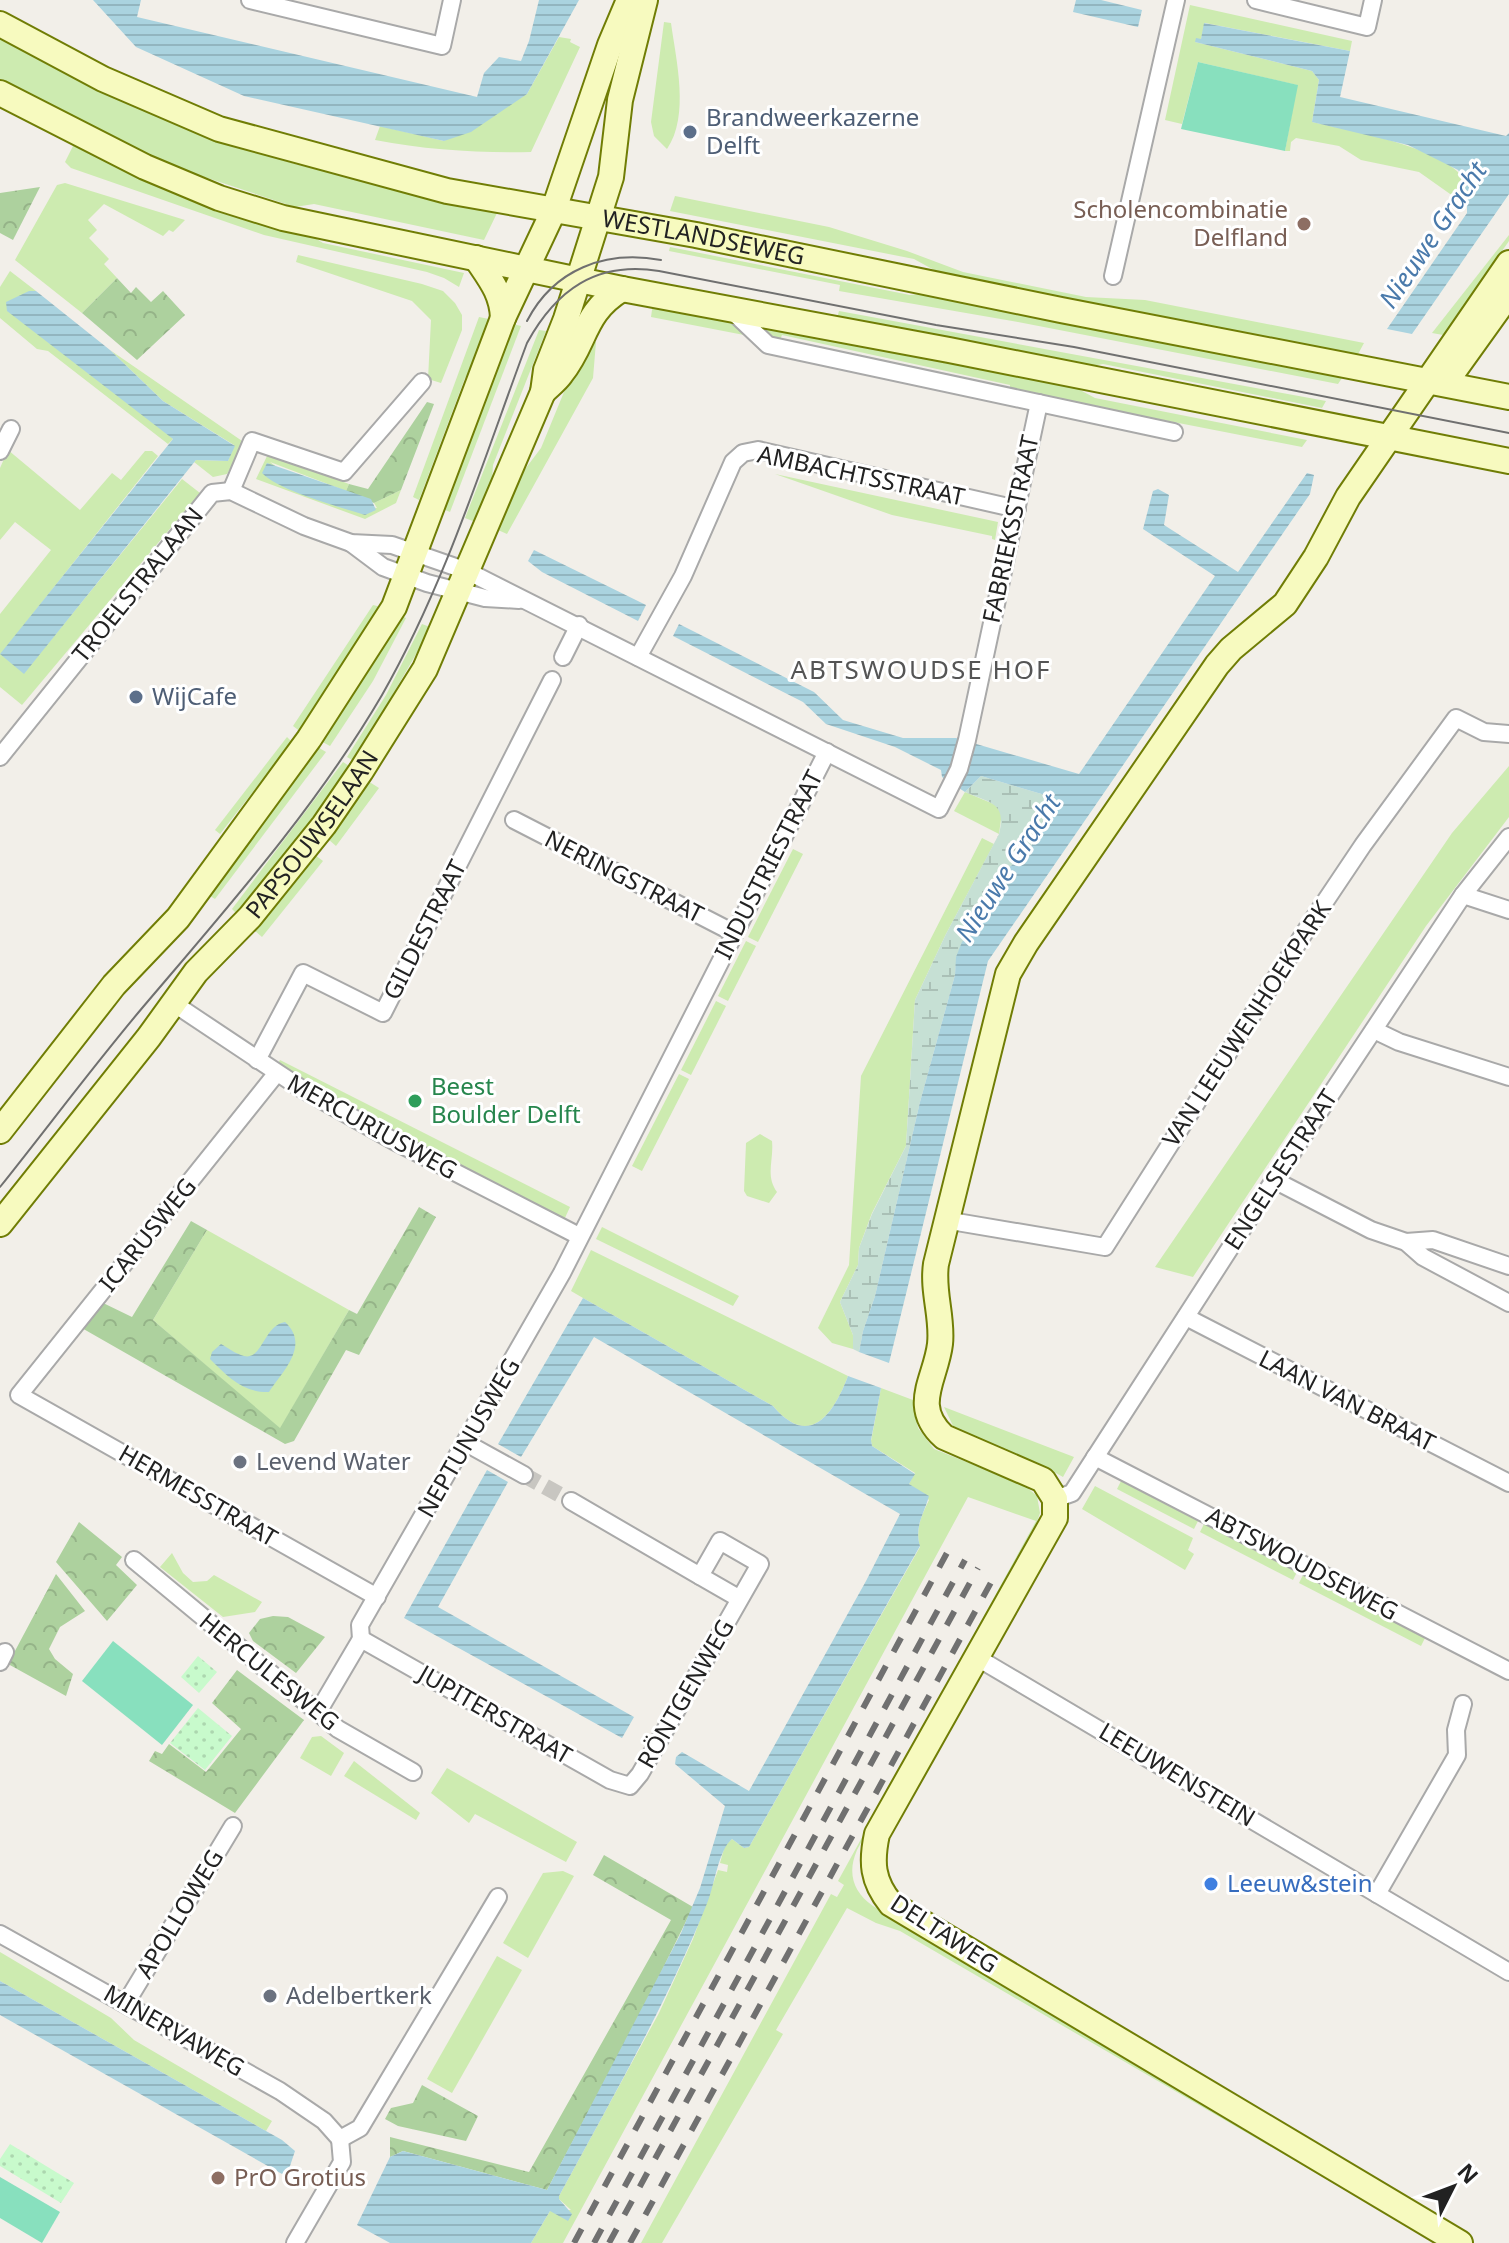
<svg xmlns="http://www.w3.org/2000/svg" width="1509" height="2243" font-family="'Noto Sans',sans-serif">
<defs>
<pattern id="forest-crowns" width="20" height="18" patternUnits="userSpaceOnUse" patternTransform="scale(2)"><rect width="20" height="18" fill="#add19e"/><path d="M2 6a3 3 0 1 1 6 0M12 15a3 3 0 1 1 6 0" fill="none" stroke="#95b388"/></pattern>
<pattern id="wetland-marsh" width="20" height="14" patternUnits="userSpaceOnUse" patternTransform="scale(2)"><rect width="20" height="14" fill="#c6e0d4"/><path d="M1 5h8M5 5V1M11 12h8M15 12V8" fill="none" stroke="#aac0b6"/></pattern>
<pattern id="park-dots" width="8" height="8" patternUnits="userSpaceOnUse" patternTransform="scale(2)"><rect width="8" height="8" fill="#c8facc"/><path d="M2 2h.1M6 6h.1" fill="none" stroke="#acd6af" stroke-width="1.8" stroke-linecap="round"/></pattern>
<pattern id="water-rules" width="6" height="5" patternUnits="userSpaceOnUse" patternTransform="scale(2)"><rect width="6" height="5" fill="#aad3df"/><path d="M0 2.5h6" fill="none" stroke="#92b5bf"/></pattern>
</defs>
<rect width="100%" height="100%" fill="#f2efe9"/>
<g fill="#cdebb0">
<path d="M1190 5 1352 41 1350 51 1205 23 1201 39 1195 42 1312 71 1319 80 1312 122C1351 131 1448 147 1467 183L1460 201 1419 172 1361 160 1339 146 1296 138 1291 142 1290 151H1285L1297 85 1198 62 1182 124 1165 120Z"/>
<path d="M664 22 671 23C676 60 690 116 667 149L654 136 651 122Z"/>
<polygon points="0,33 146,111 192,132 295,164 497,213 484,240 314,204 295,207 159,162 0,83"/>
<path d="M559 37 571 39 570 42 580 47 531 152C478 153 427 150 375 140L380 126 444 141 527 94Z"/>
<polygon points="75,142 309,234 323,243 464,273 459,287 444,278 427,272 264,235 71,168 65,162"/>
<polygon points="65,183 185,220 173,232 169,230 163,236 104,204 88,220 97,230 89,238 109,259 104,264 117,278 82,313 15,260 57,185"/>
<polygon points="675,196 829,227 907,251 963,272 1086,297 1145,300 1364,343 1357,356 943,275 914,259 670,211"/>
<polygon points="1509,235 1509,241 1443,335 1432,333"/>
<polygon points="670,247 910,295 940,292 1346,372 1338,384 1018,322 839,291 840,285 669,251"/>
<polygon points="298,255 422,284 443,291 455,303 462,315 462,330 441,383 428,379 431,320 412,301 296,262"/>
<polygon points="10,271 36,291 29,291 173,439 168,444 48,351 37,349 0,318 0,287"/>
<polygon points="663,284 837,318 839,311 1326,401 1322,408 1103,364 1075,369 663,287"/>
<polygon points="653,303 727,318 744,335 651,317"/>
<polygon points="479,317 494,320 474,370 465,378 419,500 413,497"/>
<polygon points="513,324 521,326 450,512 443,509"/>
<polygon points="760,324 1069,384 1095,398 1307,440 1302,447 1010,390 1010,385 782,335 780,340 774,339"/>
<polygon points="539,330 546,331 493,465 491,494 475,522 465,518"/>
<polygon points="589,341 596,342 593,378 507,534 489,526 495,509 541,448 564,392"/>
<polygon points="110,350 245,443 227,474 213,477 194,462 196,460 228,461 234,445 163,401"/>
<polygon points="8,450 80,510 112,473 121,480 145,451 152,451 158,456 1,654 24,673 182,479 200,493 22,705 0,687 0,614 51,550 15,522 0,540 0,468"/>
<polygon points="268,454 349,484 346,491 270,462 320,500 377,508 374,503 401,490 396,503 365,519 256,479"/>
<polygon points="775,474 998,522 995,540 992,539 992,536 892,515"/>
<polygon points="373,605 385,608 375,618 306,720 305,735 293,726"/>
<polygon points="397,614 406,618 373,681 330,746 315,738"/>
<polygon points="422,624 430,627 427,635 366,741 363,741 359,764 347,757 386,695"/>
<polygon points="287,737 292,742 220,834 215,830"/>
<polygon points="311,743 326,752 215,899 200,890"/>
<polygon points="343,762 357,771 242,919 232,909"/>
<polygon points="1509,766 1509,817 1426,926 1193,1277 1155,1267 1452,833"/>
<polygon points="363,778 379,788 336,846 328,839 365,787"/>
<polygon points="965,792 996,805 1002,812 999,834 954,811"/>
<polygon points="982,838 994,844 946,934 915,1000 906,1146 872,1213 859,1248 858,1265 840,1302 853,1335 853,1349 832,1343 818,1328 849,1265 861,1076"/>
<polygon points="793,849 803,854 758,942 748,937"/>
<polygon points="315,855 323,861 262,937 254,930"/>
<polygon points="746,941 756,946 728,1001 718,996"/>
<polygon points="716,1001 726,1006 691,1075 681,1070"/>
<polygon points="280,1060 570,1207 564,1220 349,1109 277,1065"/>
<polygon points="679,1074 689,1079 642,1171 632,1166"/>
<path d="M760 1134 772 1141C774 1160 765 1176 777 1192L769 1203 747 1196 744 1191 746 1143Z"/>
<polygon points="602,1227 739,1296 733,1306 596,1239"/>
<polygon points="207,1230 349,1310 280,1429 153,1320"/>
<path d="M591 1250 848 1376C834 1413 810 1450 773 1406L583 1298 571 1291Z"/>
<path d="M881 1388 913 1400 918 1428 934 1449 1024 1485 1037 1496 1040 1513 1029 1545 945 1689 857 1850C847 1873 853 1892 873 1906L1452 2243H1436L900 1931 876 1923 847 1908 776 2030 783 2034 662 2243H641L831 1894 837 1897 844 1885 838 1881 1036 1521 968 1497 563 2243H531L550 2211 571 2210 559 2199V2196L659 2013 693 1939 718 1870 727 1872 728 1865 720 1863 725 1845 732 1839 744 1848 749 1847 920 1547C915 1530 921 1516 929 1500L909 1484 915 1473 872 1446 871 1441Z"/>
<polygon points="944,1407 1074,1457 1063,1477 1038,1463 968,1436 954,1428"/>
<polygon points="1121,1481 1198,1521 1194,1529 1117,1489"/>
<polygon points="1095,1486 1193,1538 1188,1550 1194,1554 1185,1570 1082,1509"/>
<polygon points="1204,1524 1297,1572 1293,1580 1200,1532"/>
<polygon points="172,1553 183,1573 193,1582 207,1581 214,1575 262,1602 255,1612 223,1617 160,1567"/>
<polygon points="1303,1575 1425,1638 1421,1646 1299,1583"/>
<polygon points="321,1736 344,1753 331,1776 300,1758 312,1737"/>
<polygon points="354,1761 420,1813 416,1820 344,1776"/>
<polygon points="447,1768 577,1842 566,1862 475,1814 469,1823 431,1793"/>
<polygon points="563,1871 574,1876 528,1958 503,1943 543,1873"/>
<polygon points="0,1952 111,2018 134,2040 272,2121 266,2131 0,1981"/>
<polygon points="497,1956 522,1970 452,2093 427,2079"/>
</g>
<g fill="url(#forest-crowns)">
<polygon points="40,187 13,240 0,233 0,193"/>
<polygon points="117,278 131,293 136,287 151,302 163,291 185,315 137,360 82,313"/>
<polygon points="427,402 434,404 401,490 374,503 346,491 349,484 368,489"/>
<polygon points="419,1207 436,1217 359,1355 346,1350 294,1441 285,1444 80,1327 99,1301 132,1317 191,1221 207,1230 153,1320 280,1428 349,1310 357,1314"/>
<polygon points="79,1522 122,1557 116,1565 137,1585 107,1621 56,1562"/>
<polygon points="56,1574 85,1611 60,1627 49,1649 55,1659 73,1674 66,1696 8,1664"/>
<polygon points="273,1616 288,1617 325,1637 296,1673 253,1641 249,1633 260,1619"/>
<polygon points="237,1670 304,1720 235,1813 149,1761 155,1751 162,1754 169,1744 206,1772 241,1729 212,1703"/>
<polygon points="604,1855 693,1907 645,2005 547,2190 403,2151 390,2157 390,2137 529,2172 671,1920 593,1875"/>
<polygon points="422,2085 478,2116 466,2141 398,2126 385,2119 391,2108 413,2103"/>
</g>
<path fill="url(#wetland-marsh)" d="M981 776 1045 795 1050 808 1025 857 1009 867 1005 881 972 931C959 943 956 958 955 975L920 1102 875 1296 863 1331 859 1352 853 1349V1335L840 1302 858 1265 859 1248 872 1214 906 1146 915 1000 946 934 999 834C1007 802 990 803 965 792Z"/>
<g fill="url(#park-dots)">
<polygon points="198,1656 217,1672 199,1693 181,1677"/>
<polygon points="198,1708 232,1736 205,1770 170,1743"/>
<polygon points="10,2144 74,2183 61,2203 0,2166 0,2159"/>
</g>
<g fill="#88e0be">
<polygon points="1198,62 1298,85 1285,151 1181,129"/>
<polygon points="113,1641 193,1705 162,1745 82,1681"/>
<polygon points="0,2177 60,2212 42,2243 0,2218"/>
</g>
<g fill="url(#water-rules)">
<polygon points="93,0 141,0 137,17 477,97 484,73 499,57 521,61 529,41 539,0 579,0 527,94 471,132 444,141 244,96 136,47"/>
<polygon points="1076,0 1101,0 1142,10 1138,27 1073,12"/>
<polygon points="1204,23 1350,51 1340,97 1506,136 1509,133 1509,194 1412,334 1387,329 1467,213 1467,206 1460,201 1467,183 1458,170 1408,145 1312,122 1319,80 1312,71 1195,42 1196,38 1201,39"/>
<polygon points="29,291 36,291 110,350 163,401 235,446 228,461 196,460 24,674 0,654 173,439 7,311 6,302"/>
<path d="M267 463 371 499 376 510 365 515C340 507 279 491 262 473Z"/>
<polygon points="1307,473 1314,475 1310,494 988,961 889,1363 859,1352 863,1331 875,1296 920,1102 955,975 956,957 962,942 972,931 1005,881 1009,867 1025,857 1048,816 1050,802 1045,795 981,776 965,792 942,777 941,770 895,747 826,724 803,702 673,636 679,624 814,692 843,720 903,738 956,738 1079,774 1215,576 1143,529 1153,491 1158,489 1169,495 1164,525 1238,572"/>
<polygon points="534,550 646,605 638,621 542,572 528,561"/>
<path d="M583 1298 773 1406C810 1450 834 1413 848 1376L881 1388 871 1440 872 1446 915 1474 909 1484 929 1496C924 1514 914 1527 920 1546L749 1847 744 1848 732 1839C718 1850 714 1889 706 1906 665 2007 611 2100 559 2196V2199L572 2214 568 2221 550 2211 531 2243H390L357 2225 390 2157 403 2151 547 2190 681 1933 700 1888 725 1806 675 1764 676 1757 682 1752 749 1791 866 1581 900 1514 594 1337 521 1457 498 1444Z"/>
<path d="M285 1322C310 1345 284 1370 269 1392 243 1393 227 1376 210 1359L212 1352 221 1344C228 1348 236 1354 244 1356 262 1361 264 1325 285 1322Z"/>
<polygon points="487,1470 508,1482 438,1607 634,1717 622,1738 404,1618"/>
<polygon points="0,1981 282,2140 295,2151 289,2169 282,2174 0,2015"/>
</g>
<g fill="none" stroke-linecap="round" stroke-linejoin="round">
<polyline stroke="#c8c6c1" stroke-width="16" stroke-dasharray="16 8" stroke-linecap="butt" points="524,1475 571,1501"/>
<g stroke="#a9a9a9" stroke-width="20">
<g id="street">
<polyline points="250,0 442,46 452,0"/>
<polyline points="1256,0 1367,27 1373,0"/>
<polyline points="1113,276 1176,0"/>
<polyline points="731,310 768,345 1174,432"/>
<polyline points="0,451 11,429"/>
<polyline points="231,491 252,441 344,472 422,382"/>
<polyline points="351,543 383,567 427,583 485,598 519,600"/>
<polyline points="563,657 579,625"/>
<polyline points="638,657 683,576 733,462 743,453 758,450 1017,509"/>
<polyline points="0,757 212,493 231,491 304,526 351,543 392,545 467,571 939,809 959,769 967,740 1039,403"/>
<polyline points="514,820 734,933"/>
<polyline points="1463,895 1509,910"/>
<polyline points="173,1003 302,1089 394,1141 579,1236"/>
<polyline points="1374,1030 1399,1042 1509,1077"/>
<polyline points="257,1060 303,973 383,1013 552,680"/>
<polyline points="276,1074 19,1395 377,1597"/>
<polyline points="1274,1180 1371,1230 1406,1242 1423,1257 1509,1303"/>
<polyline points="945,1220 1105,1247 1310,924 1363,845 1456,718 1484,732 1509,734"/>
<polyline points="1406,1242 1433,1240 1509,1266"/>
<polyline points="1186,1317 1509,1483"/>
<polyline points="466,1443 524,1475"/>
<polyline points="1095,1457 1509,1671"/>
<polyline points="1055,1499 1072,1493 1274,1180 1463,895 1509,837"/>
<polyline points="571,1501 700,1576"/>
<polyline points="134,1560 338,1729 413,1772"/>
<polyline points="361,1639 360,1625 562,1273 827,752"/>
<polyline points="361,1639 610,1780 630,1786 640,1774 740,1599 700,1576 720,1541 760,1564 740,1599"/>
<polyline points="976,1657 1509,1972"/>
<polyline points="0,1662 5,1652"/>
<polyline points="318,1712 361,1639"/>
<polyline points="1377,1894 1457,1755 1456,1730 1463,1704"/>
<polyline points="0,1934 280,2091 324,2121 340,2139"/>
<polyline points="126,2003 233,1826"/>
<polyline points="340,2139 360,2128 498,1897"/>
<polyline points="295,2243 342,2162 340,2139"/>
</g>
</g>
<g stroke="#707d05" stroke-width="28">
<g id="secondary">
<path id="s1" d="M0 24 103 79 219 129 447 191 696 235 1061 310 1509 397"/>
<polyline points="0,93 145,167 219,198 283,218 622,289 949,350 1509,461"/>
<path d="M476 258C490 279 502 293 503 318"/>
<polyline points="1453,372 1509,294"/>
<path d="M543 392C549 386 556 381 561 374 587 342 582 313 622 289"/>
<polyline points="0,1131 114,985 178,918 309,739 394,607 503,318 553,212 610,45 629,0"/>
<path id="s2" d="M0 1224 149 1037 196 972 250 917 324 825 361 771 425 669 543 392 546 370 566 319 611 177 620 100 645 0"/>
<path d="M1460 2243 891 1904C872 1881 871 1862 877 1834L1055 1518V1499L1043 1480 944 1437C910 1406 936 1379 940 1344 943 1317 932 1292 936 1264L1008 974 1026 943 1217 665 1231 649 1285 604 1316 557 1348 497 1509 263"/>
</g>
</g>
<use href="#street" stroke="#fff" stroke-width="16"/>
<use href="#secondary" stroke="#f7fabf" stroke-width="24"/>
<g stroke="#707070" stroke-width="2">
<path d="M527 321C554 269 605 250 661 260"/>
<path d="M0 1187C48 1127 94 1065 143 1007 227 908 316 808 382 695 445 585 483 461 527 343 556 290 596 261 659 271L936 325 1074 347 1509 433"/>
</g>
<g stroke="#707070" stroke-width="6" stroke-dasharray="16 16" stroke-linecap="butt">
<polyline points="574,2243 948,1551"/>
<polyline points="594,2243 965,1560"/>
<polyline points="609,2243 978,1568"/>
<polyline points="630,2243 994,1577"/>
</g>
</g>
<g fill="#5c6f8a" stroke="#fff" stroke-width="3">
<circle cx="690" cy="132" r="8"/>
<circle cx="136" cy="697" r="8"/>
</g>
<g fill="#8d6e63" stroke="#fff" stroke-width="3">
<circle cx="1304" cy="224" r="8"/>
<circle cx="218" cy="2178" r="8"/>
</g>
<circle fill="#2e9e5b" stroke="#fff" stroke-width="3" cx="415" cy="1101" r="8"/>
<g fill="#6b7280" stroke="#fff" stroke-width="3">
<circle cx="240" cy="1462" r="8"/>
<circle cx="270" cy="1996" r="8"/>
</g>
<circle fill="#3f7fe0" stroke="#fff" stroke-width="3" cx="1211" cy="1884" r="8"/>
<g text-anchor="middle" stroke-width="6" stroke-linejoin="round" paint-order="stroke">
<g font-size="24" fill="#4e5e75" stroke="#fff" text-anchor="start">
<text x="706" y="126">Brandweerkazerne<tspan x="706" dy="28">Delft</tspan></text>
<text x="152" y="705">WijCafe</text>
</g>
<g font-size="24" fill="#785e54" stroke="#fff" text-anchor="end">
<text x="1288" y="218">Scholencombinatie<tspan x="1288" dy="28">Delfland</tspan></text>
<text x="234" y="2186" text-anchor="start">PrO Grotius</text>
</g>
<g font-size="24" fill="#222" stroke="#fff">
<text dy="8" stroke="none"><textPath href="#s1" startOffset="740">WESTLANDSEWEG</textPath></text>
<text transform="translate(861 476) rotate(12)" y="8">AMBACHTSSTRAAT</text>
<text transform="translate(1011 529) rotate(-78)" y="8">FABRIEKSSTRAAT</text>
<text transform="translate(138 585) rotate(-51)" y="8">TROELSTRALAAN</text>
<text dy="8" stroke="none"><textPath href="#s2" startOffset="500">PAPSOUWSELAAN</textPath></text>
<text transform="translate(769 865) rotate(-63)" y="8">INDUSTRIESTRAAT</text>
<text transform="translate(624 877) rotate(27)" y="8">NERINGSTRAAT</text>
<text transform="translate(425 930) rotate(-63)" y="8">GILDESTRAAT</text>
<text transform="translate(1247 1024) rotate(-57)" y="8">VAN LEEUWENHOEKPARK</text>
<text transform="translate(372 1127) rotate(29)" y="8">MERCURIUSWEG</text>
<text transform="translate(1281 1170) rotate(-57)" y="8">ENGELSESTRAAT</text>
<text transform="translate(148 1235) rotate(-51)" y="8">ICARUSWEG</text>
<text transform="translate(1347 1401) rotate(27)" y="8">LAAN VAN BRAAT</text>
<text transform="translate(469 1438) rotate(-60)" y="8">NEPTUNUSWEG</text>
<text transform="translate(198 1496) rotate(30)" y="8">HERMESSTRAAT</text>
<text transform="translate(1302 1564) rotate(28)" y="8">ABTSWOUDSEWEG</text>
<text transform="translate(269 1672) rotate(39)" y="8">HERCULESWEG</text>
<text transform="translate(686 1694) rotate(-60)" y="8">RÖNTGENWEG</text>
<text transform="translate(495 1715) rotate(30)" y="8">JUPITERSTRAAT</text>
<text transform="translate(1177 1775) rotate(31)" y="8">LEEUWENSTEIN</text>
<text transform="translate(180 1914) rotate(-59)" y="8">APOLLOWEG</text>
<text transform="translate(944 1934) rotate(33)" y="8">DELTAWEG</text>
<text transform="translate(174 2031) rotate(30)" y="8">MINERVAWEG</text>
</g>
<g font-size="24" fill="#27864d" stroke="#fff" text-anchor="start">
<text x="431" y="1095">Beest<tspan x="431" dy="28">Boulder Delft</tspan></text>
</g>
<g font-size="24" fill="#5b616d" stroke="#fff" text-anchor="start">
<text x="256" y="1470">Levend Water</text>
<text x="286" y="2004">Adelbertkerk</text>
</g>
<g font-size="24" fill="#366cbe" stroke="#fff" text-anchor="start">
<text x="1227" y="1892">Leeuw&amp;stein</text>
</g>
<g font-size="26" font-style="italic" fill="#4a7aab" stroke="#fff">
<text transform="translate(1433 235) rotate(-56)" y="9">Nieuwe Gracht</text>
<text transform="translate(1008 868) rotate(-57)" y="9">Nieuwe Gracht</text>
</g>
<g font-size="26" letter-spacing="2" fill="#555" stroke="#fff">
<text x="921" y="679">ABTSWOUDSE HOF</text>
</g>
</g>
<g transform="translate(1453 2187) rotate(48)" stroke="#ffffff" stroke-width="6" paint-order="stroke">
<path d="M0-6L14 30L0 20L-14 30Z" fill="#222222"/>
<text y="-12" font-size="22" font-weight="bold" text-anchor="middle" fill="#222222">N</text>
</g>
</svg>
